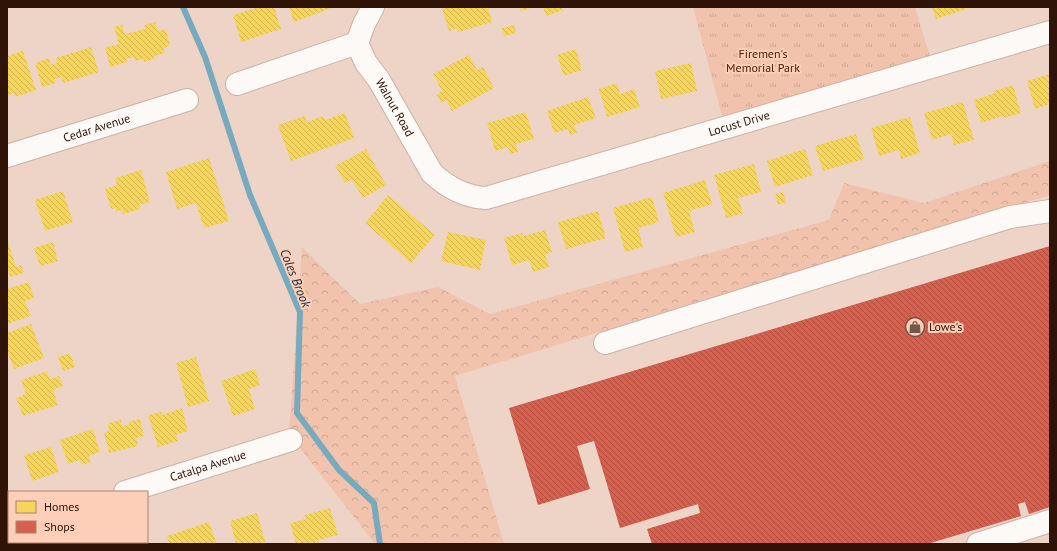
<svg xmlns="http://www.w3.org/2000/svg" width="1057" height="551" font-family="'PT Sans',sans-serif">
<defs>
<pattern id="forest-crowns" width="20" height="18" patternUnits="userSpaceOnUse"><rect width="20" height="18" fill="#f1c3ad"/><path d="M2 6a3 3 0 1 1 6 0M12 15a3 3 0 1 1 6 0" fill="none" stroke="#cfa793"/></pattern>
<pattern id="park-tufts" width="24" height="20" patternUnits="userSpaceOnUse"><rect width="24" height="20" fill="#f1c3ad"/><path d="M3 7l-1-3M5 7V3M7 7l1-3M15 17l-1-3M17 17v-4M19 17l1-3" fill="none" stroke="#cfa793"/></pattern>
<pattern id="homes-back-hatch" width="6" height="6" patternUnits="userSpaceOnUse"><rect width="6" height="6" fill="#f6d55c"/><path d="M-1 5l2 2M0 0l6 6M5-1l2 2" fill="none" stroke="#d3b64e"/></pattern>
<pattern id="shops-back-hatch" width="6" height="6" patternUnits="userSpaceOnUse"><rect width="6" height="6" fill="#d6604d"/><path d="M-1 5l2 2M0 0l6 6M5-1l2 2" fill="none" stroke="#ae4e3e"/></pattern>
</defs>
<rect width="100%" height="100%" fill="#eed4c7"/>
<polygon fill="url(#forest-crowns)" points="1050,161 1050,195 455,376 504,544 375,544 289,434 302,247 360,304 438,287 490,314 829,220 844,183 924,203"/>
<polygon fill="url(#park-tufts)" points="693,7 915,7 933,66 725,127"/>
<g fill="url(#homes-back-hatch)">
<polygon points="259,7 274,7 281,29 241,42 233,15"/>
<polygon points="289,7 334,7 294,22"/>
<polygon points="448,7 488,7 492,22 458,32 456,28 449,31 442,9"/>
<polygon points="520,7 534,7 521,11"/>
<polygon points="543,7 562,7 563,10 546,16"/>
<polygon points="932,7 972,7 936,19"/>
<polygon points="155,22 158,31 166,29 170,46 163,48 165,53 154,56 154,59 144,62 144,59 135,61 134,57 126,59 127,62 110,67 105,48 119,44 114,27 122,25 125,34 145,29 144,25"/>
<polygon points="514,25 516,33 504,36 502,28"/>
<polygon points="91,47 99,72 63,83 61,77 55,79 56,83 42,87 35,63 49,58 51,65 57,63 56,58"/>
<polygon points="576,49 582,70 564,76 557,55"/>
<polygon points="23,51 36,90 15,97 14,93 7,96 7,56"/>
<polygon points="469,55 477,70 483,67 494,88 452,111 446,100 441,103 437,95 442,91 433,74"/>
<polygon points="691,63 697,91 661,99 655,71"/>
<polygon points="1050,74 1050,104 1035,109 1027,81"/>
<polygon points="617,83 620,94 634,89 640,107 607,117 599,89"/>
<polygon points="1013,85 1021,113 1004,118 1003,116 981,123 974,100 995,93 994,91"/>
<polygon points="588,97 596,118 574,125 577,133 570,135 568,129 554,133 547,111"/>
<polygon points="963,102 974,140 954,145 951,134 932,140 924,113"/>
<polygon points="526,112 534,139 516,144 518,152 510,154 508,147 495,151 487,123"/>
<polygon points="345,113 354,138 291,161 278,125 305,116 307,122 323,116 325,120"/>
<polygon points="910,117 920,153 901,159 899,150 879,156 871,128"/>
<polygon points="856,134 864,159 823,171 815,146"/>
<polygon points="366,149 386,185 363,198 352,180 345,183 335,166"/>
<polygon points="805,149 813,175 775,187 767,161"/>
<polygon points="209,158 229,221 204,228 196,203 177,209 166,172"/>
<polygon points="754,164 761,192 738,198 743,213 726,218 714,175"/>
<polygon points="141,170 150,202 139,205 141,209 123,214 122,210 116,212 115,208 111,209 105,189 117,185 115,178"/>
<polygon points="705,180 712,204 689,211 695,232 676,237 663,193"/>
<polygon points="63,191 73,222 45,231 35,200"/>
<polygon points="783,192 786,202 778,205 775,194"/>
<polygon points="388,195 435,235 411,263 365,223"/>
<polygon points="652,197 659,222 638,228 643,247 625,252 613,208"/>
<polygon points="598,211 606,238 566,249 558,222"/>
<polygon points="545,230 552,252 545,255 549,267 533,272 529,260 512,265 504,238 522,233 523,236"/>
<polygon points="448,232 486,240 480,270 441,261"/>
<polygon points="7,238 16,267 21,265 24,273 10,277 9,272 7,273"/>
<polygon points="53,242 58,261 40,266 34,248"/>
<polygon points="29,282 34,298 25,301 31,316 7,324 7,289"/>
<polygon points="31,324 44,358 14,369 7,351 7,333"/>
<polygon points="70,353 75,367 63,371 58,357"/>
<polygon points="196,357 209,401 188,407 176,363"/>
<polygon points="255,369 260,385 249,389 255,409 233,416 221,381"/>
<polygon points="47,371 50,379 59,376 63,386 53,390 58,405 23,416 16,398 26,394 21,380"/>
<polygon points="182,408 188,431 176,435 178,441 158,447 148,415 161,412 162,415"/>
<polygon points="140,419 144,436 136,438 138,446 109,453 104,433 109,431 108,423 121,420 122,426 130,424 129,422"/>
<polygon points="93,429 100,452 89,456 91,462 82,465 80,460 68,464 60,440"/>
<polygon points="51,447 59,472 32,481 24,455"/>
<polygon points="330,508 338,535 318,540 319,544 296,544 290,523 306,519 305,515"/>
<polygon points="257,513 266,544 236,544 230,521"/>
<polygon points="209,522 217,544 169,544 167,536"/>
<polygon points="147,538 149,544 130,544 136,542 147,542"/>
</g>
<polygon fill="url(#shops-back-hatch)" points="1050,246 1050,507 1029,514 1025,502 1018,504 1021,516 927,544 652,544 647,529 700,513 698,504 620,528 594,441 577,446 590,489 538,505 509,408"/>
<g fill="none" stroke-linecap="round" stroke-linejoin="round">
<polyline stroke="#76aabc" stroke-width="6" points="183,7 205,57 250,195 300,312 297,413 339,470 374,503 380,544"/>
<g stroke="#cbb1a4" stroke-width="24">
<g id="minor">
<path id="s1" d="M357 43 366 63 379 80 432 173C447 187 465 197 486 198L1050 32"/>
<polyline points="237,84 357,43 364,24 373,7"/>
<path id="s2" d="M7 156 187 100"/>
<polyline points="605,343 1010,217 1050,211"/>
<path id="s3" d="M125 492 291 440"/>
<polyline points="7,539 9,544"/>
<polyline points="978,544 1050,521"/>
</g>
</g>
<use href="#minor" stroke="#fcf9f7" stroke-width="22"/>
</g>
<defs>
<g id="shop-ring" transform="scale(1)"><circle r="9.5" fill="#fdceb8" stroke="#72574a" stroke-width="1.5"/><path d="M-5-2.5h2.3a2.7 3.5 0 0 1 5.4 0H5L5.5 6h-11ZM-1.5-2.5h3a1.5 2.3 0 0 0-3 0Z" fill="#72574a"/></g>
</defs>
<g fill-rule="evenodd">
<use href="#shop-ring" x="915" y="327"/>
</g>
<g text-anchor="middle" stroke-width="4" stroke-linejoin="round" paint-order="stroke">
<g font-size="12" fill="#471b03" stroke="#fdceb8">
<text x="763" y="58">Firemen's<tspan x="763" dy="14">Memorial Park</tspan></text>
</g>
<g font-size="12" fill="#2f1306" stroke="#fdceb8">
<text dy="4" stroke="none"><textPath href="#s1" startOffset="75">Walnut Road</textPath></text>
<text dy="4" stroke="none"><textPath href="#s1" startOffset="475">Locust Drive</textPath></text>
<text dy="4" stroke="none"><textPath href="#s2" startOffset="94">Cedar Avenue</textPath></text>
<text dy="4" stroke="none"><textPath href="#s3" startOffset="87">Catalpa Avenue</textPath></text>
</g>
<g font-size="12" fill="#2f1306" stroke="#fdceb8" text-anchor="start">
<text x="929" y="331">Lowe's</text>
</g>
<g font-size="13" font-style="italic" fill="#16313b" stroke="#fdceb8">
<text transform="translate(296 278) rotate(68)" y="5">Coles Brook</text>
</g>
</g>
<rect width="1057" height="551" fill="none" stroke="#2f1306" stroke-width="16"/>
<rect x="8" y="491" width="140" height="52" fill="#fdceb8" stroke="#ab8371"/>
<rect x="16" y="501" width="20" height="12" fill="#f6d55c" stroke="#ab8371"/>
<text x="44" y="511" font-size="12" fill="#2f1306">Homes</text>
<rect x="16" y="521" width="20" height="12" fill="#d6604d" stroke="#ab8371"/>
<text x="44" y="531" font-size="12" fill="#2f1306">Shops</text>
</svg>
